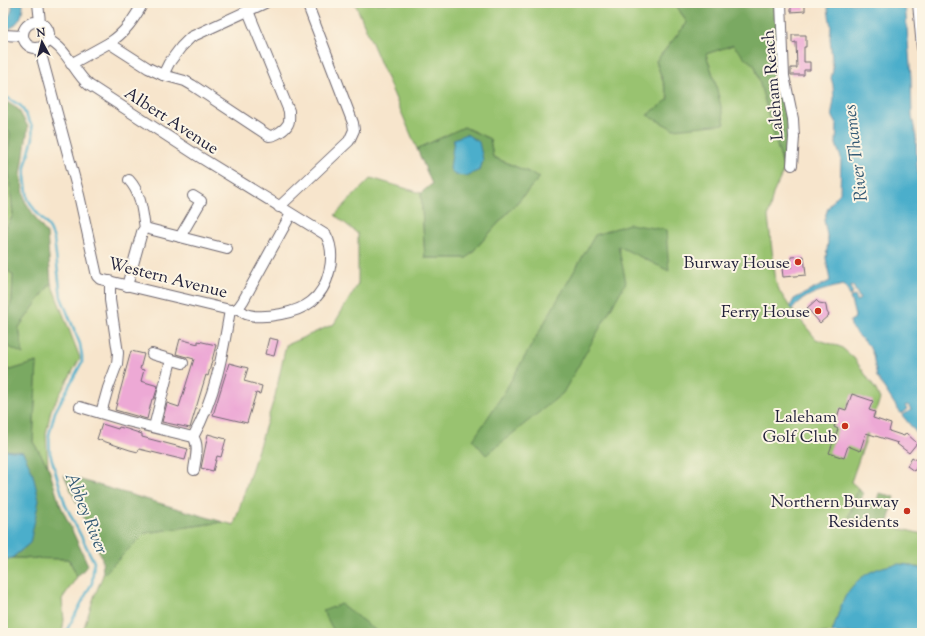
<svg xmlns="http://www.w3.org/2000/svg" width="925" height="636" font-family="'Sorts Mill Goudy',serif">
<rect width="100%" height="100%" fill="#fcf5e5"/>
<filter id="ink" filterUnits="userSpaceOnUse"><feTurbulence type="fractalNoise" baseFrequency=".025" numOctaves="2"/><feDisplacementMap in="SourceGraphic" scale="8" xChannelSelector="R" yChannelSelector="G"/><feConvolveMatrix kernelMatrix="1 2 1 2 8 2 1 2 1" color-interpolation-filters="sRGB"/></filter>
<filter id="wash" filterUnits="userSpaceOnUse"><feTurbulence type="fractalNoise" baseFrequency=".012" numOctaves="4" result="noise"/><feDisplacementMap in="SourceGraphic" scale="16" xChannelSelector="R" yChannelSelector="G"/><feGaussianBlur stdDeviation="0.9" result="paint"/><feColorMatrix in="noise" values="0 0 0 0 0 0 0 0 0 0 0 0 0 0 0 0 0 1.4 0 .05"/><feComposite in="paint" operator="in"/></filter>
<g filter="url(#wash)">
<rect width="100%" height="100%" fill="#f7e5cc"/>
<g fill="#99c370" stroke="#5e7256">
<polygon points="355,3 675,3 687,23 656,61 669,99 715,81 706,54 733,45 755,66 784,170 773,194 768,217 776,282 780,292 790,307 816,339 841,347 854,358 876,390 880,399 851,482 858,488 849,516 922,534 922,569 917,567 845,597 832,633 82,633 94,597 103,575 145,533 223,522 234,525 275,396 286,345 334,324 358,284 358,234 335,215 371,178 421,193 425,258 467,258 540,177 493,157 490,139 464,127 417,149"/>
<polygon points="3,130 10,132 8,164 13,215 3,234"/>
<polygon points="3,266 13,275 12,300 3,327"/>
<polygon points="51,283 80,358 51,410 46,434 48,466 33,442 37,362 11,370 3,368 3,344 23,353 19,327"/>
<polygon points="12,558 69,559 77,577 62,599 64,620 62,633 4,633 3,628 3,560"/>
</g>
<g fill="#7aa962" stroke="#4e664e">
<polygon points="675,3 776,3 779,76 791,137 784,170 755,66 744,57 733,45 706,54 715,81 725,124 673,129 647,115 669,99 656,61 687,23"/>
<polygon points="3,100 18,109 28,127 21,175 25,201 38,222 47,234 51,283 19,327 23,354 3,344 3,327 12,300 13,275 3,266 3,234 13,215 8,164 10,132 3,130"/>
<polygon points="464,127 490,139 493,157 540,177 467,258 425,258 421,193 432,184 417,149"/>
<polygon points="629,224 666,230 669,271 618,246 626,282 563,393 486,455 473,440 502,396 595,235"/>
<polygon points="37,362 33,442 48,466 59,502 88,565 77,577 69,559 12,558 30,543 23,452 3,450 3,368 11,370"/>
<polygon points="64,475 223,522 145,533 103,575 102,558"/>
<polygon points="858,488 863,494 861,500 876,504 879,493 895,497 887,525 849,517"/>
<polygon points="341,604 379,633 335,633 323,611"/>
</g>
<g fill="#4caecb" stroke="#376883">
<path d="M12 3H23C23 18 19 22 7 31H3V21C10 17 13 11 12 3Z"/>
<path d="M827 3H905L911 78 912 116 916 137 917 164 922 203V440L902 415 911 410 908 405 905 406 907 409 901 414 877 377 873 355 869 346 852 329 850 321 854 319 855 316 850 297 855 296 857 301 860 299 853 286 850 287 853 293 850 296 846 287 843 285C823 290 805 293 792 310L790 307 794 299 830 281 826 258 828 241 824 220 828 208 835 198 840 193 841 158 836 144 837 125 833 117 832 112 834 99 833 85 831 78 833 70 830 38 831 27Z"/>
<polygon points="466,134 479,142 483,160 480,170 466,176 455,175 450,169 454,139"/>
<polygon points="3,450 23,452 32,471 39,500 30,543 12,558 3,560"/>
<path d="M899 564 909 565 922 569V633H832C836 622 839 608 845 597 856 577 876 566 899 564Z"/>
</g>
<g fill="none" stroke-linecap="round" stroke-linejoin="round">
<polyline stroke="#4caecb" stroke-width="2.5" points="3,95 21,106 32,126 33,138 25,167 25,177 28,199 34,209 49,227 54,239 61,297 80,344 82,356 82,362 55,412 49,435 50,453 65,504 94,562 92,583 68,628 67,633"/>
</g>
<g id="blocks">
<g fill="#eda9d5">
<polygon points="791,3 805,3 805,11 791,12"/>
<polygon points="792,35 806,35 806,47 804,47 804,62 810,62 810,70 804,70 804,75 791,75 791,68 797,68 796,42 792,43"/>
<polygon points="804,256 806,275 783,277 782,268 792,267 791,257"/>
<polygon points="816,300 819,303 825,304 826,306 827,312 829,315 820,323 807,308"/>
<polygon points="269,338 278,340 274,356 265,354"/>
<polygon points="180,339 198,344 198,341 216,345 208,376 206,375 190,428 162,422 167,403 179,407 194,359 176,354"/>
<polygon points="131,351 144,354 140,369 144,370 141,381 158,386 154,399 152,399 147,419 115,410"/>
<polygon points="229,363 248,368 244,381 262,386 260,394 256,393 247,423 213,415"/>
<polygon points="852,394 873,401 869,410 875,412 873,418 891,424 889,431 904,436 906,433 917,443 909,453 897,444 898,443 866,433 860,451 848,446 844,458 829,453 838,429 834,427 840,408 846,410"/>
<polygon points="102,424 118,429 119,427 127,429 142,434 142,437 188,449 185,460 139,449 138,452 130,450 97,439"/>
<polygon points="208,434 226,439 221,457 217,456 213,471 201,468"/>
<polygon points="912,457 920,462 914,471 907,466"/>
</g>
</g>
</g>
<g filter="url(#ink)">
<use href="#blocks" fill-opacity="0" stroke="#6d666e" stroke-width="1"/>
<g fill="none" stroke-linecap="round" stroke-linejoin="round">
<g stroke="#6d666e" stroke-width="12">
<g id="street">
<polyline points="38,3 40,22"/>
<polyline points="781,3 784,76 793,119 794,137 792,165"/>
<polyline points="918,3 922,48"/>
<circle cx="36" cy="35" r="13"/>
<polyline points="3,35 23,36"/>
<path d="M48 40C67 48 74 73 89 85L198 156 326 235C337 255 329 288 311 302 297 313 265 319 249 315 245 314 241 311 238 308"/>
<path d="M109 43C125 33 134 19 143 3"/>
<path d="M37 48 41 54 79 195 97 276 100 279 230 310C238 310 239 307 243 301L291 214"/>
<path d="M71 64 109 43 148 68 163 75 185 81 192 85 269 136C275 136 285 130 288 124 290 121 289 115 289 111L248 11"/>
<polyline points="163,75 169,63 181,47 191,37 265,3"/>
<path d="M129 180C141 193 142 210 145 228"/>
<polyline points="279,207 349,141 354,130 353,123 307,3"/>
<polyline points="180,237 201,201 193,196"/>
<polyline points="127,286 142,232 145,228 227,249"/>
<polyline points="152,354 183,363"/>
<path d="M80 407 127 421 193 437C200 445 195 460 194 470"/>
<polyline points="101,413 108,388 117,364 118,353 110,300 110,281"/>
<polyline points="154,427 171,360"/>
<path d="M193 437C215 398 223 353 230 310"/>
</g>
</g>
<use href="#street" stroke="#fff" stroke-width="10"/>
</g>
</g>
<g fill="#c8321e" stroke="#fcf5e5" stroke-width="1.5">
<circle cx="798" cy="262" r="4"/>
<circle cx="818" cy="311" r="4"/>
<circle cx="845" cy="426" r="4"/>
<circle cx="907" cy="511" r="4"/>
</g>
<g text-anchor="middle" stroke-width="4" stroke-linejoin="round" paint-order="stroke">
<g font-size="17" fill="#22223b" stroke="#fcf5e5">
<text transform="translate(772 85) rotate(-95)" y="6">Laleham Reach</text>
<text transform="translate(172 120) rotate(33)" y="6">Albert Avenue</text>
<text transform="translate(168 277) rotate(14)" y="6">Western Avenue</text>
</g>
<g font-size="17" fill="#22223b" stroke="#fcf5e5" text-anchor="end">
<text x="790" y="268">Burway House</text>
<text x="810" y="317">Ferry House</text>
<text x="837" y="422">Laleham<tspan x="837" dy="20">Golf Club</tspan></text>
<text x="899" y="507">Northern Burway<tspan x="899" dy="20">Residents</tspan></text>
</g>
<g font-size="18" font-style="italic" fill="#335a75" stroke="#fcf5e5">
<text transform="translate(855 153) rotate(-97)" y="6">River Thames</text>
<text transform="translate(87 513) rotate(68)" y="6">Abbey River</text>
</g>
</g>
<rect width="925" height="636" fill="none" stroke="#fcf5e5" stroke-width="16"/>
<g transform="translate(42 42) rotate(353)" stroke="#fcf5e5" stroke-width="3" paint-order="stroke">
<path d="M0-3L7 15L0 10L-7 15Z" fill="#22223b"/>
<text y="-6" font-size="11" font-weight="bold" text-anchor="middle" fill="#22223b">N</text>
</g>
</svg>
